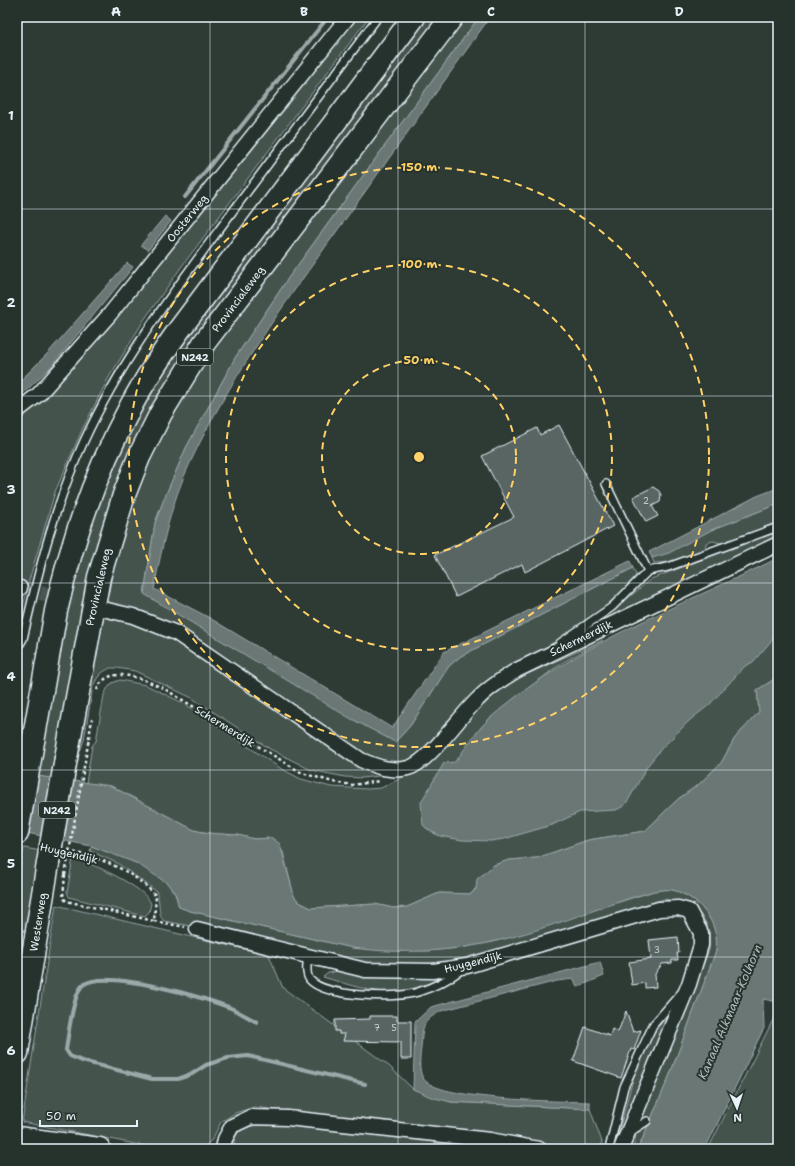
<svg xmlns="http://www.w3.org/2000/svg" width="795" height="1166" font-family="'Shantell Sans',sans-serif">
	<rect width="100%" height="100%" fill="#2e3b35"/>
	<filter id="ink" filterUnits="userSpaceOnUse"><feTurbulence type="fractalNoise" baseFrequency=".025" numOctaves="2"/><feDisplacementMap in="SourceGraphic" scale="8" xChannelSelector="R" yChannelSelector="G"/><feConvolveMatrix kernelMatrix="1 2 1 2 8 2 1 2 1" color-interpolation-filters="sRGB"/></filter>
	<g filter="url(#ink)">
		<path fill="#45524e" stroke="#96a2a3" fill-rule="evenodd" d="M356,17H369L182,266L144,320L108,379L82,430L55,492L30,577L17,634V594L22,584V581L17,577V419L28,411L153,271Z
			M422,17H443L150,421L52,779L37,776L58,638L96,500L153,381Z
			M461,17H479L289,277L235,358L186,448L164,499L155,523L144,593L395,742L410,726L449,666L461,656L633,568L636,575L627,588L599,612L539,652L417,758L387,775L362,778L345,777L311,770L270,749L192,698L135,671L117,668H110L103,672L98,677L93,686L84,740L76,763L86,695L96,657L115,561L127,520L144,474L184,387Z
			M778,504V524L724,544L713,541L706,543L705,550C688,558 673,563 654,563L652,558L711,530Z
			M778,531V541L562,645L616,608L651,579Z
			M778,633V677L757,690L759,712L735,738L721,763L698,785L678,799L645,831L588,840L537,858L509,860L494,865L471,894L439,893L407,907L393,908L375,904L311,908L299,902L294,896L283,852L272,838L254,839L238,835L216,834L194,830L111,786L86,783L92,746L96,741L104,695L107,689L112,683L120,680L146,685L185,704L280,768L301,779L331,787L368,789L381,788L409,774L494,695L514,680L603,640L560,664L488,720L456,762ZM567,817L552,825L500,839ZM424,826L453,838C442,837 432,834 424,826Z
			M92,846C117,854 146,865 167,883C174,889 177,899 179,907L190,911L353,948L428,951L460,948L493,942L654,891C660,890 668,889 673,890C700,898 720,923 716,951L669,1077L638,1149H633L638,1126L709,950C713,918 695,903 664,899L501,951L432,967L366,966L227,933L164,921C157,916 161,900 156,891L117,863L90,851Z
			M24,848L41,851L24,960L17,959V885Z
			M73,858C90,862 147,888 151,904L149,912L145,916L140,915L69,897L67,892Z
			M56,905L269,955L283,988L389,1066L413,1089L451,1102L590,1109L602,1142V1149H564L549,1144L254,1107L235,1113L221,1122L212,1140L201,1149H161L22,1122Z
			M338,971L390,975L446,976C430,983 414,991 396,992C374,994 344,983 323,977L328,973Z
			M675,1005L615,1149H614L638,1061L654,1033Z
			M778,1010V1149H708Z
			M259,1125H302L497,1149H239L234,1143C236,1128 246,1127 259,1125Z"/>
		<path fill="#6b7775" stroke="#9da8a9" d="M479,17H490C440,87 390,157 339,228C285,303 229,379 190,463C171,503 162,546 154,589L208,617L392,728L444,652L630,561L633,568L461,656L449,666L410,726L395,742L348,717L144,594L155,523L164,499L186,448L235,358L289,277Z
			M165,216L171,221L148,250L141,245Z
			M127,263L133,267L51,367L17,399V384L48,353Z
			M778,488V504L711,530L669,553L652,558L649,552L757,496Z
			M778,558V633L753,662L745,666L709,705L690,720L661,749L648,765L629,799L624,806L616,810L580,812L552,825L504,839L491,841L462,840L440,836L430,831L423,825L421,802L444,763L455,762C466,748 476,731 489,719C573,644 679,607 778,558Z
			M778,677V1002L763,999L764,1028L707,1145V1149H638L669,1077L716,951C720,923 700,898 673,890C668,889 660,890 654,891C600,906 547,930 492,942C446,952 400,954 353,948L190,911L179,907L176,895L167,883L136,863L91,846L17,831L37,776L111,786L194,830L207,833L238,835L254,839L272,838L280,844L294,896L299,902L311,908L375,904L393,908L407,907L439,893L471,894L476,889L477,879L494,865L509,860L537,858L588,840L645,831L678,799L698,785L721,763L735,738L759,712L757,690Z
			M600,962L604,976L577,987L574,979L557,981L441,1011C421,1022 423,1026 421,1048C420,1056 418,1070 423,1078C436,1101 562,1101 590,1102V1109L451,1102L431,1097L413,1089L415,1022L431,1007Z"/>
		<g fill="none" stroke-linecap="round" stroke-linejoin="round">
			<path stroke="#9da8a9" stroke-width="4" d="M185,197L328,17
				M257,1022C249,1018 241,1013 233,1009C208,998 104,968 83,985C73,993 68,1037 66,1050L70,1056L82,1061L152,1079H178L192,1074L206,1065L228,1058L248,1056L365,1084"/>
		</g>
		<path fill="#596563" stroke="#e8f1f8" d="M559,425L613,526L525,572L522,564L456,597L435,555L514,517L482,456L537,428L540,435Z
			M653,487L659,491L661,495L660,502L652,506L658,516L646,522L633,497Z
			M678,937L679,953H677L678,960H672V963L662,964L655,974L656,987L645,988V983L632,985L629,962L651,959L649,940Z
			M626,1011L633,1032L641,1030L634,1050L631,1049L621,1078L573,1061L585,1027L610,1036L612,1029L618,1032Z
			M370,1016H397V1021H411V1059H401V1042L343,1041L345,1034H339V1031H335V1020L370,1019Z"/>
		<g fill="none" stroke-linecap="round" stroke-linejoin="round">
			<path stroke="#4a5652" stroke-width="14" stroke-dasharray="14 7" stroke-linecap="butt" d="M20,588L101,608"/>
			<defs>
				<path id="service" d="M648,571L668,567L778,527
					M560,643L612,607L648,571L606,484
					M17,649L23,639C38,572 55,504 84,441C120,363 170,296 221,227C273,157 325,87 378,17
					M308,956C307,963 305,974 310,980C325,997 396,999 418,992C434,987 448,980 461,970
					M630,1132L647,1121
					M609,1149L624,1087L653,1025L680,994"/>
				<path id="minor" d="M17,411L39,394L110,314L348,17
					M17,588H20
					M107,610L133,616L176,633L361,760C377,767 391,772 408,768C429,763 461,714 478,699C489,687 504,678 517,670L778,544
					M197,929L365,970L433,971L467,966L659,909L678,908L689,911L701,933V945L689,984L621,1149
					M223,1149L225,1139L232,1126L251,1117L288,1118L490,1140L539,1149"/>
				<path id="primary" d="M17,1138L99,1149"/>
				<path id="trunk" d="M66,758L99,577L124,495L139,457L161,413L204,343L452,17
					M17,833L56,611C72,539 97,469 132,404C146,378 162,354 179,330L414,17
					M17,1053L48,863"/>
			</defs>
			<use href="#service" stroke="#e8f1f8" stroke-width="10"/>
			<use href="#minor" stroke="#e8f1f8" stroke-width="17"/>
			<use href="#primary" stroke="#e8f1f8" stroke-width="25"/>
			<use href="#trunk" stroke="#e8f1f8" stroke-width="25"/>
			<path stroke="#e8f1f8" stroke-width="2.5" stroke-dasharray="3 3" stroke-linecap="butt" d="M97,690C108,662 144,680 163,688L302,773L333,782L352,785L380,781
				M88,744L92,719
				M65,875L63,897L66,901L154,921L156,896C133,870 100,857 67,851
				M154,921L185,927"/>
			<use href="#service" stroke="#26332d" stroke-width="7"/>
			<use href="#minor" stroke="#26332d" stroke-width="14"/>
			<use href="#primary" stroke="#26332d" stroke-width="22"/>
			<use href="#trunk" stroke="#26332d" stroke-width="22"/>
			<defs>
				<path id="trunk-bridge" d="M48,863L66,758"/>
			</defs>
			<use href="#trunk-bridge" stroke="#e8f1f8" stroke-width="25" stroke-linecap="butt"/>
			<path stroke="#e8f1f8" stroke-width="2.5" stroke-dasharray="3 3" stroke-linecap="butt" d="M65,875L88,744"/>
			<use href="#trunk-bridge" stroke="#26332d" stroke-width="22"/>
		</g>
	</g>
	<path fill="none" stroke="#e8f1f8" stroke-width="1" stroke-opacity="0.55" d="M210,17V1149M398,17V1149M585,17V1149M17,209H778M17,396H778M17,583H778M17,770H778M17,957H778"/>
	<g fill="none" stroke="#ffd166" stroke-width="2" stroke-dasharray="7 5">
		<circle cx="419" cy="457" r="97"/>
		<circle cx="419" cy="457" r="193"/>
		<circle cx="419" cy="457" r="290"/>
	</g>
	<g text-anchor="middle" stroke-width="4" stroke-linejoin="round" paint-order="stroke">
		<g font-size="9" fill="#c4ced3">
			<text x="646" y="504">2</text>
			<text x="657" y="953">3</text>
			<text x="377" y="1031">7</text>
			<text x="394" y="1031">5</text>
		</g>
		<g fill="#26332d" stroke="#aeb8bb" stroke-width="1">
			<rect x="177" y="349" width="36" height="16" rx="3"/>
			<rect x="39" y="802" width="36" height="16" rx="3"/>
		</g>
		<g font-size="10" font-weight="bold" fill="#e8f1f8">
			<text x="195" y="361">N242</text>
			<text x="57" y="814">N242</text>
		</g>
		<g font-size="11" fill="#e8f1f8" stroke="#26332d">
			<text transform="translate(187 218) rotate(-51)" y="4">Oosterweg</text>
			<text transform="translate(238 299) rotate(-53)" y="4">Provincialeweg</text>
			<text transform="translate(98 587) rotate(-77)" y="4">Provincialeweg</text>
			<text transform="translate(581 638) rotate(-26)" y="4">Schermerdijk</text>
			<text transform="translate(225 726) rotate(32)" y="4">Schermerdijk</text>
			<text transform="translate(69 853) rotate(13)" y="4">Huygendijk</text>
			<text transform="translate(38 922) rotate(-81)" y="4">Westerweg</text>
			<text transform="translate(473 962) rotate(-14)" y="4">Huygendijk</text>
		</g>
		<g font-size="12" font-style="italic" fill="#b0babd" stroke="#26332d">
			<text transform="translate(730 1012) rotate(-67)" y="4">Kanaal Alkmaar-Kolhorn</text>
		</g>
	</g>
	<circle cx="419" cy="457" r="6" fill="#ffd166" stroke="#26332d" stroke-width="2"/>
	<g font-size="12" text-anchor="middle" font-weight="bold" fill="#ffd166" stroke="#26332d" stroke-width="4" stroke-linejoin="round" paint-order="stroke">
		<text x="419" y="171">150 m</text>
		<text x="419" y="268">100 m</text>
		<text x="419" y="364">50 m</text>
	</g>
	<rect width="795" height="1166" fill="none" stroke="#26332d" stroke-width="44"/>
	<g transform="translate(737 1108) rotate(177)" stroke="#26332d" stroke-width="3" paint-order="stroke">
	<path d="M0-3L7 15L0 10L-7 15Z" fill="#e8f1f8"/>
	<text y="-6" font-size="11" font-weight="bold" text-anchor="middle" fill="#e8f1f8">N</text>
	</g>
	<path d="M40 1120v6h97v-6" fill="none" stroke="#e8f1f8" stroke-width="2"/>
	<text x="46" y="1120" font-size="12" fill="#e8f1f8" stroke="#26332d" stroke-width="3" paint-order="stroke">50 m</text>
	<rect x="22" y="22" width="751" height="1122" fill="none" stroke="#e8f1f8" stroke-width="1.5"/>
	<g font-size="13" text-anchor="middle" font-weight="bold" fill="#e8f1f8">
		<text x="116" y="16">A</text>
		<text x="304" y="16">B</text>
		<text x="491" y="16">C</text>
		<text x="679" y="16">D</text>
		<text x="11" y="120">1</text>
		<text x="11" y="307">2</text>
		<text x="11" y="494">3</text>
		<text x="11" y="681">4</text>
		<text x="11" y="868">5</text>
		<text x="11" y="1055">6</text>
	</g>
</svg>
